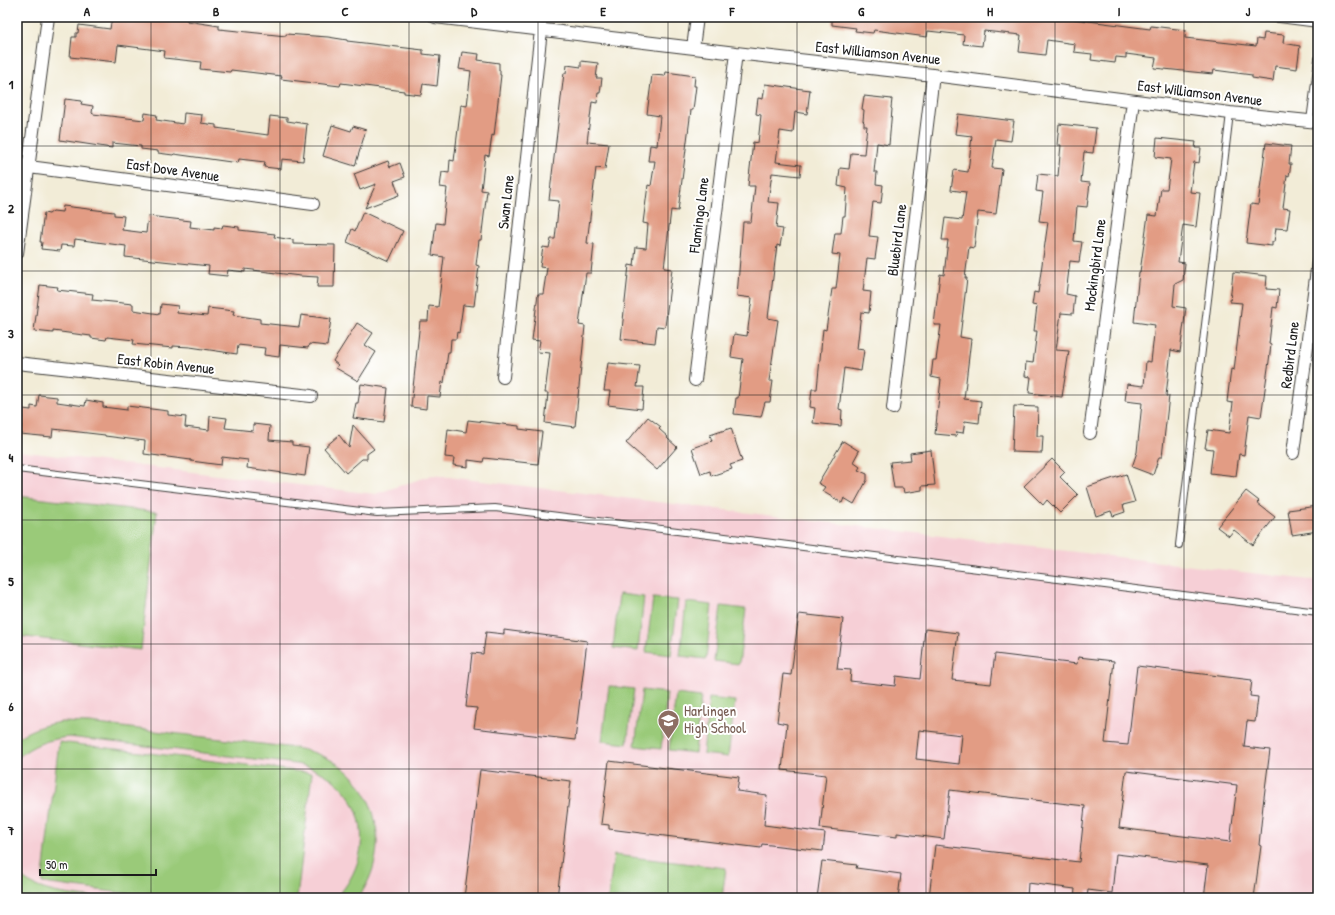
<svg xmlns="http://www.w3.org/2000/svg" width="1335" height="915" font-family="'Patrick Hand',sans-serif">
	<rect width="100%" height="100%" fill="#fff"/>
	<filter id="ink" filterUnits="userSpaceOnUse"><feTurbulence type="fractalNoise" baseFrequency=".025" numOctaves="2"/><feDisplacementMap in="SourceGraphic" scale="8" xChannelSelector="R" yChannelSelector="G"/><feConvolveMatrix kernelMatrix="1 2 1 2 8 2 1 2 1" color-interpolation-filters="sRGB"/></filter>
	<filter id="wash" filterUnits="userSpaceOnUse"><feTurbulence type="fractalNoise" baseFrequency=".012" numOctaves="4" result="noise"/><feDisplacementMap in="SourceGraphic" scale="16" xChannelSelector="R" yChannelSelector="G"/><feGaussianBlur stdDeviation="0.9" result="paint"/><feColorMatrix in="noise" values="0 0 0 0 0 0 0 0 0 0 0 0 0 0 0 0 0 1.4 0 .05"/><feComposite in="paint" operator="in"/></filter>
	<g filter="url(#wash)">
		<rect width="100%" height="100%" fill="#f2ecd7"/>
		<path fill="#f6cfd6" d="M17,451L375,494L432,475L1318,581V898H17Z"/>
		<path fill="#9aca79" stroke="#5b734a" d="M17,496L157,512L141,650L17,636Z
			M619,594L644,597L638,651L613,648Z
			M653,598L678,600L671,655L646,652Z
			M686,602L712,605L706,659L680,656Z
			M721,606L746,609L739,664L714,661Z
			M609,686L634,689L627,744L602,741Z
			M642,690L667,693L661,749L635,746Z
			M676,694L701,697L695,753L669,750Z
			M709,698L735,701L728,757L703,754Z
			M62,722L89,723L295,748C305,750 315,752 325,757C379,782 393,851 358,898H336C382,849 364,777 296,764L69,737C50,739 30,745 17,759V738C31,729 46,724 62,722Z
			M59,742L312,773L297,898H163L42,883Z
			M614,855L726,868L722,898H608Z
			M17,873C37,894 72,895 100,898H17Z"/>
		<g id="blocks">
			<path fill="#e29c84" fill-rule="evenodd" d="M112,17H180V18L187,19V21L219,26V29L286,36V34L328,37L347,40V41L423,50V54L440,56L437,86L423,84L421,95L404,93V91L341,83L340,86L281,79L282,76L231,70L230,72L200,69L201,62L164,58L165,51L118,45L116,62L70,57L72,37H76V33H78L79,25L110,29Z
				M832,17H1073V19L1150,29L1151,26L1186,30L1185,38L1256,46L1257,39L1263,40L1264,33L1284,35L1283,43L1300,46L1297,69L1275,66L1273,81L1252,78V75L1214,70L1213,74L1154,68L1156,58L1126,54V58L1116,57L1115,63L1091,60L1092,54L1074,52L1075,44L1047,40L1045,55L1019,52L1021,35L984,31L982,46L963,44L964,35L928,31L927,37L874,30L873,33L855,31L856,28L832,25Z
				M462,52L479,54L478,60L499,63V70H500V75H501L494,136L492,135L489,156L485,155L481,190L487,191L481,240H479L476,265L479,266L474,306L463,305L459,333L457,332L456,339H451L450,352H448L444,383L442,382L440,397L427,396L426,409L411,407L420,321H428L429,306L438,307L444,257L432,255L436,223L443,224L447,188L440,187L442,172L449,173L450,160L454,161L461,105L467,106L471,71L459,69Z
				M581,61L598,63L596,78H602L600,93H598L597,103L592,102L587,142L609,144L605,169L596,168L587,243L594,244L591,273H586L579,325L585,326L575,427L545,423L548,393H545L550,353L538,352L540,341L532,340L538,294H543L547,268L540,267L543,247L549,248L551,239H555L559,201L549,200L564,73H566L567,65L581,67Z
				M666,72L695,76L694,86H696L693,110H691L678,211L671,210L669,227L664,268L672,269L665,327L657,326L655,343L621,339L629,265L634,266L636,247L646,248L648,224L643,223L648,185L651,186L655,161H648L650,145L657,146L660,116L647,114L652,75L665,76Z
				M765,84L810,90L807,114L795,112L793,133L780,131L776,162L801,165L800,176L772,173L768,202L779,203L776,228L783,229L780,246L777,245L768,318L778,320L769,381H773L770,402H765L761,417L734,414L736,398H738L743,359L731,357L734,334L747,336L752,298L737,296L743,222H751L755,186H748L753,142L758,143L761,115L756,114L758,98L763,99Z
				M864,96L892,99L891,108L892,109L889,145L877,143L874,172H877L876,184L883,185L881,203L873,202L869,236L878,237L875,259L867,258L863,291L871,292L869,313L861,312L857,349L864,350L861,371L844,368L839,409L842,410L841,426L813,423L815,408L810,407L812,389H817L823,329L826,330L832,289H836L840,255L832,254L835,233H841L843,216H845L847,188L838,186L840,168L849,169L851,153L864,154L867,126H864V122L863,121L864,110L862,109Z
				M65,99L82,101L81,104L93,106L92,113L93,114L144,120L145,113L157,115L156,120L183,124L184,113L202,115L201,123L216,125V128L268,135L270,116L287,118V121L307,124L303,161L282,159L281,169L264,167L265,162L239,159L238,163L174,154L173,155L158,153V151L141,149V146L112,143V148L60,140Z
				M958,114L1014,121L1011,141L996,139L992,168L1002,169L996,214L978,212L974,248L969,247L965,278H967L960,337L971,339L964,399L981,401L979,423L965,421L963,433L957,432L956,436L935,434L941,379L931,377L933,360H936L941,325H934L940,274L944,275L948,240H942L945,218L962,220L966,192L951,190L954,170L968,172L972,136L955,134Z
				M1059,124L1096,128L1093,153L1084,152L1081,182L1090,183L1087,207L1077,206L1074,241L1082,242L1079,262L1070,261L1066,294L1075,296L1073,314L1061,313L1056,350L1069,351L1062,397L1029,393L1031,377L1025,376L1026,362L1033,363L1037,331H1034L1037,306L1032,305L1034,292L1038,293L1048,222L1039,221L1043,192L1036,191L1038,174L1058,176L1061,145H1057Z
				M332,125L351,131L353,126L366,130L355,166L323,156Z
				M1157,138L1196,142L1195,148H1201L1199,163L1194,162L1190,192L1200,193L1196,227L1183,225L1178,262L1185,263L1183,280L1175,284L1173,306L1186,308L1180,352L1171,350L1166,396H1169L1162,457H1159L1153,475L1132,467L1137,452L1142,403L1125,401L1127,384L1144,386L1146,361L1151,362L1155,325L1134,322L1139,272H1140L1148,215L1157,216L1161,189H1167L1171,159L1155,157Z
				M1266,143L1291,146L1289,164H1291L1289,176L1287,175L1283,208L1290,209L1287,229L1276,228L1274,242H1272V246L1246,243L1251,204L1258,205Z
				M388,161L390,167L400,163L405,177L394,181L399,195L365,208L376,184L360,190L354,174Z
				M63,206L114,212V215L124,216L122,230L146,233L148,216L191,221L190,227L214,230V227L222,228L223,225L239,227V230L275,234L274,237L293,240V244L335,245L334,287H317L318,277L300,276L245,269V272L228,270L227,276L208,274L209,266L125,257L126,246L75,239L74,246L61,245L60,251L41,249L42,242H40L44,213L49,214L53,211L62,212Z
				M363,212L403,231L389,261L347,242L352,229L355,231Z
				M1233,272L1267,276L1266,289L1279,290L1277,308L1273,307L1269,344L1271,345L1269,361L1261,417L1249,415L1244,455L1239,454L1236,476L1210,473L1213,449L1205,448L1208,430L1229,433L1233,403L1227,402L1231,369L1234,370L1242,303L1230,302Z
				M40,285L58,287L57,290L93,294L92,300L133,304V310L160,314L161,304L178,306L177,313L207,316L208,308L234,311L233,315L260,319V323L299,327L301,315L331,319L327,346L309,344L308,348L280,345L279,357L264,355L265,348L238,345L237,354L190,347L173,346V348L133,344L134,340L107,337L106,340L91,338V336L53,331V333L34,331Z
				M357,323L373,333L365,345L376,352L358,381L336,368L338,365L333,361Z
				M608,363L640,366L637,387H644L642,409L608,405L610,391H604Z
				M361,384L388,388L384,422L353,418L356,403H358Z
				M39,395L57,397V402L85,406L86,400L103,403V407L127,410V406L168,411V415L186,417L185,427L209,430L210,416L227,418L225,428L253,431V424L270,426L269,440L292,442V445L309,447L305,476L247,468L248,460L222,457L221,465L191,461V460L144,454L145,441L105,436V435L53,429L52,437L20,434L23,409L31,410V406L37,407Z
				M1014,406L1038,407L1037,436H1043L1042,453L1012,452Z
				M648,417L661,427L659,429L668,437L667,438L677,447L657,470L626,443Z
				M468,420L519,426V429L542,432L538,464L484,458L483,462L468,460V467L453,465L454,458L445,457L448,429L466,432Z
				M353,425L374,449L367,454V459H362L346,473L324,448L339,435L349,448Z
				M731,428L742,461L730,465L732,469L711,476L710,471L701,474L692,448L712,441L710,435Z
				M843,441L859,451L853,462L860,467L858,470L867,474V480L854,504L844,498L842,503L822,491L825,487L818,483Z
				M931,450L935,485L922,486V490L904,493L903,488H894L890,462L911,460L910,453Z
				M1052,459L1065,472L1060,477L1078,495L1060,513L1047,500L1043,505L1024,486Z
				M1126,474L1135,502L1123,505L1125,512L1113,516L1111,511L1096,516L1087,487Z
				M1246,491L1259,501L1257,503L1275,517L1253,545L1234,530L1229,536L1217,527Z
				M1318,506V531L1292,535L1288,510Z
				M799,614L843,619L837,669L851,670L850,681L895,686L896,676L920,679L925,629L958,633L952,680L991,684L995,654L1077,664L1078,657L1114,661L1105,743L1128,745L1137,666L1252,680L1250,696L1258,697L1255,722L1247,721L1244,747L1270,750L1263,805L1259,845L1261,846L1254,898H1204L1208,865L1116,854L1112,893L1088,890L1087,898H1074L1075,889L1028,883L1027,898H929L935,845L1079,862L1085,806L950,790L944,839L897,833V837L820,828L826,775L782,770L787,724L777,722L783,674L791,675ZM919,730L962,735L959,764L916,759ZM1126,771L1237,785L1230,842L1119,828Z
				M504,630L587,641L575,740L474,728L477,708L466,707L472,653L483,654L486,632L504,634Z
				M609,761L739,777L737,791L767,795L764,825L825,833L823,851L762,844L761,848L609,829V825L601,824Z
				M480,770L571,781L557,898H464Z
				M822,861L857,865L856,868L901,874L898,898H817Z"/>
		</g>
	</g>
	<g filter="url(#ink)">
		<use href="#blocks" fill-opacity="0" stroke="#3c3b38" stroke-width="1"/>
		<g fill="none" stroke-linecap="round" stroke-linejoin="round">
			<defs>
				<path id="lane" d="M1264,17L1318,24
					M1310,121L1318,59
					M17,469L377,513L495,508L1318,612
					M1179,545L1230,113"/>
				<path id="street" d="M435,17L736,53L933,75L1230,113L1318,122
					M693,48L697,17
					M29,167L313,204
					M17,253L48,17
					M17,363L311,396
					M503,377L541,30
					M695,380L736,53
					M893,408L933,75
					M1090,433L1133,101
					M1293,453L1318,262"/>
			</defs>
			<use href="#lane" stroke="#3c3b38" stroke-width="8"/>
			<use href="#street" stroke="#3c3b38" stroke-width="14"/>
			<use href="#lane" stroke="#fff" stroke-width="6"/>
			<use href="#street" stroke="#fff" stroke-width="12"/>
		</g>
	</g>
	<path fill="none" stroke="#1c1c1c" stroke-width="1" stroke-opacity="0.55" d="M151,17V898M280,17V898M409,17V898M538,17V898M668,17V898M797,17V898M926,17V898M1055,17V898M1184,17V898M17,146H1318M17,271H1318M17,395H1318M17,520H1318M17,644H1318M17,769H1318"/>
	<defs>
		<symbol id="school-pin" viewBox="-11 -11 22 30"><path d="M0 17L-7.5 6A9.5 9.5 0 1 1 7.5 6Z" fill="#8d6e63" stroke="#fff"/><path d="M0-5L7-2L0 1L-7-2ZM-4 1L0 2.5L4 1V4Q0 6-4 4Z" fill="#fff"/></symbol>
	</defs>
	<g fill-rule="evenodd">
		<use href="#school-pin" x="656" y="708" width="25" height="34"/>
	</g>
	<g text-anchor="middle" stroke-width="4" stroke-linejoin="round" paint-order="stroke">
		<g font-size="15" fill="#1c1c1c" stroke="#fff">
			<text transform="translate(878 53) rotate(6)" y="5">East Williamson Avenue</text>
			<text transform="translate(1200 93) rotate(7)" y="5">East Williamson Avenue</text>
			<text transform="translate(173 170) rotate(8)" y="5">East Dove Avenue</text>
			<text transform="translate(506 202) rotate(-84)" y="5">Swan Lane</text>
			<text transform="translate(699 215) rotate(-83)" y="5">Flamingo Lane</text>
			<text transform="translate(897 240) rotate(-83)" y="5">Bluebird Lane</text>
			<text transform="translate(1095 265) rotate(-83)" y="5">Mockingbird Lane</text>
			<text transform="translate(1290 355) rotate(-83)" y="5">Redbird Lane</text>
			<text transform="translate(166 364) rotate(6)" y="5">East Robin Avenue</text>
		</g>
		<g font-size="15" fill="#785e54" stroke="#fff" text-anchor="start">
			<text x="684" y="716">Harlingen<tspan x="684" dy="17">High School</tspan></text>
		</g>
	</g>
	<rect width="1335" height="915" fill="none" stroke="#fff" stroke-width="44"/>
	<path d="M40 869v6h116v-6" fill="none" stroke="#1c1c1c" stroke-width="2"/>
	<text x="46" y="869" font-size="12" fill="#1c1c1c" stroke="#ffffff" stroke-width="3" paint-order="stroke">50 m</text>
	<rect x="22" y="22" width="1291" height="871" fill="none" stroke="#1c1c1c" stroke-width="1.5"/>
	<g font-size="13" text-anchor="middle" font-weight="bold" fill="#1c1c1c">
		<text x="87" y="16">A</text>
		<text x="216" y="16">B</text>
		<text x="345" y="16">C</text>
		<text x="474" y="16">D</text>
		<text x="603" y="16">E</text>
		<text x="732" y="16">F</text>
		<text x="861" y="16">G</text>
		<text x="990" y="16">H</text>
		<text x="1119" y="16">I</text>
		<text x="1248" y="16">J</text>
		<text x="11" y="89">1</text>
		<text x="11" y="213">2</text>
		<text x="11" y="338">3</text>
		<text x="11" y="462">4</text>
		<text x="11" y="586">5</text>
		<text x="11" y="711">6</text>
		<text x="11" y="835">7</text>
	</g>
</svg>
